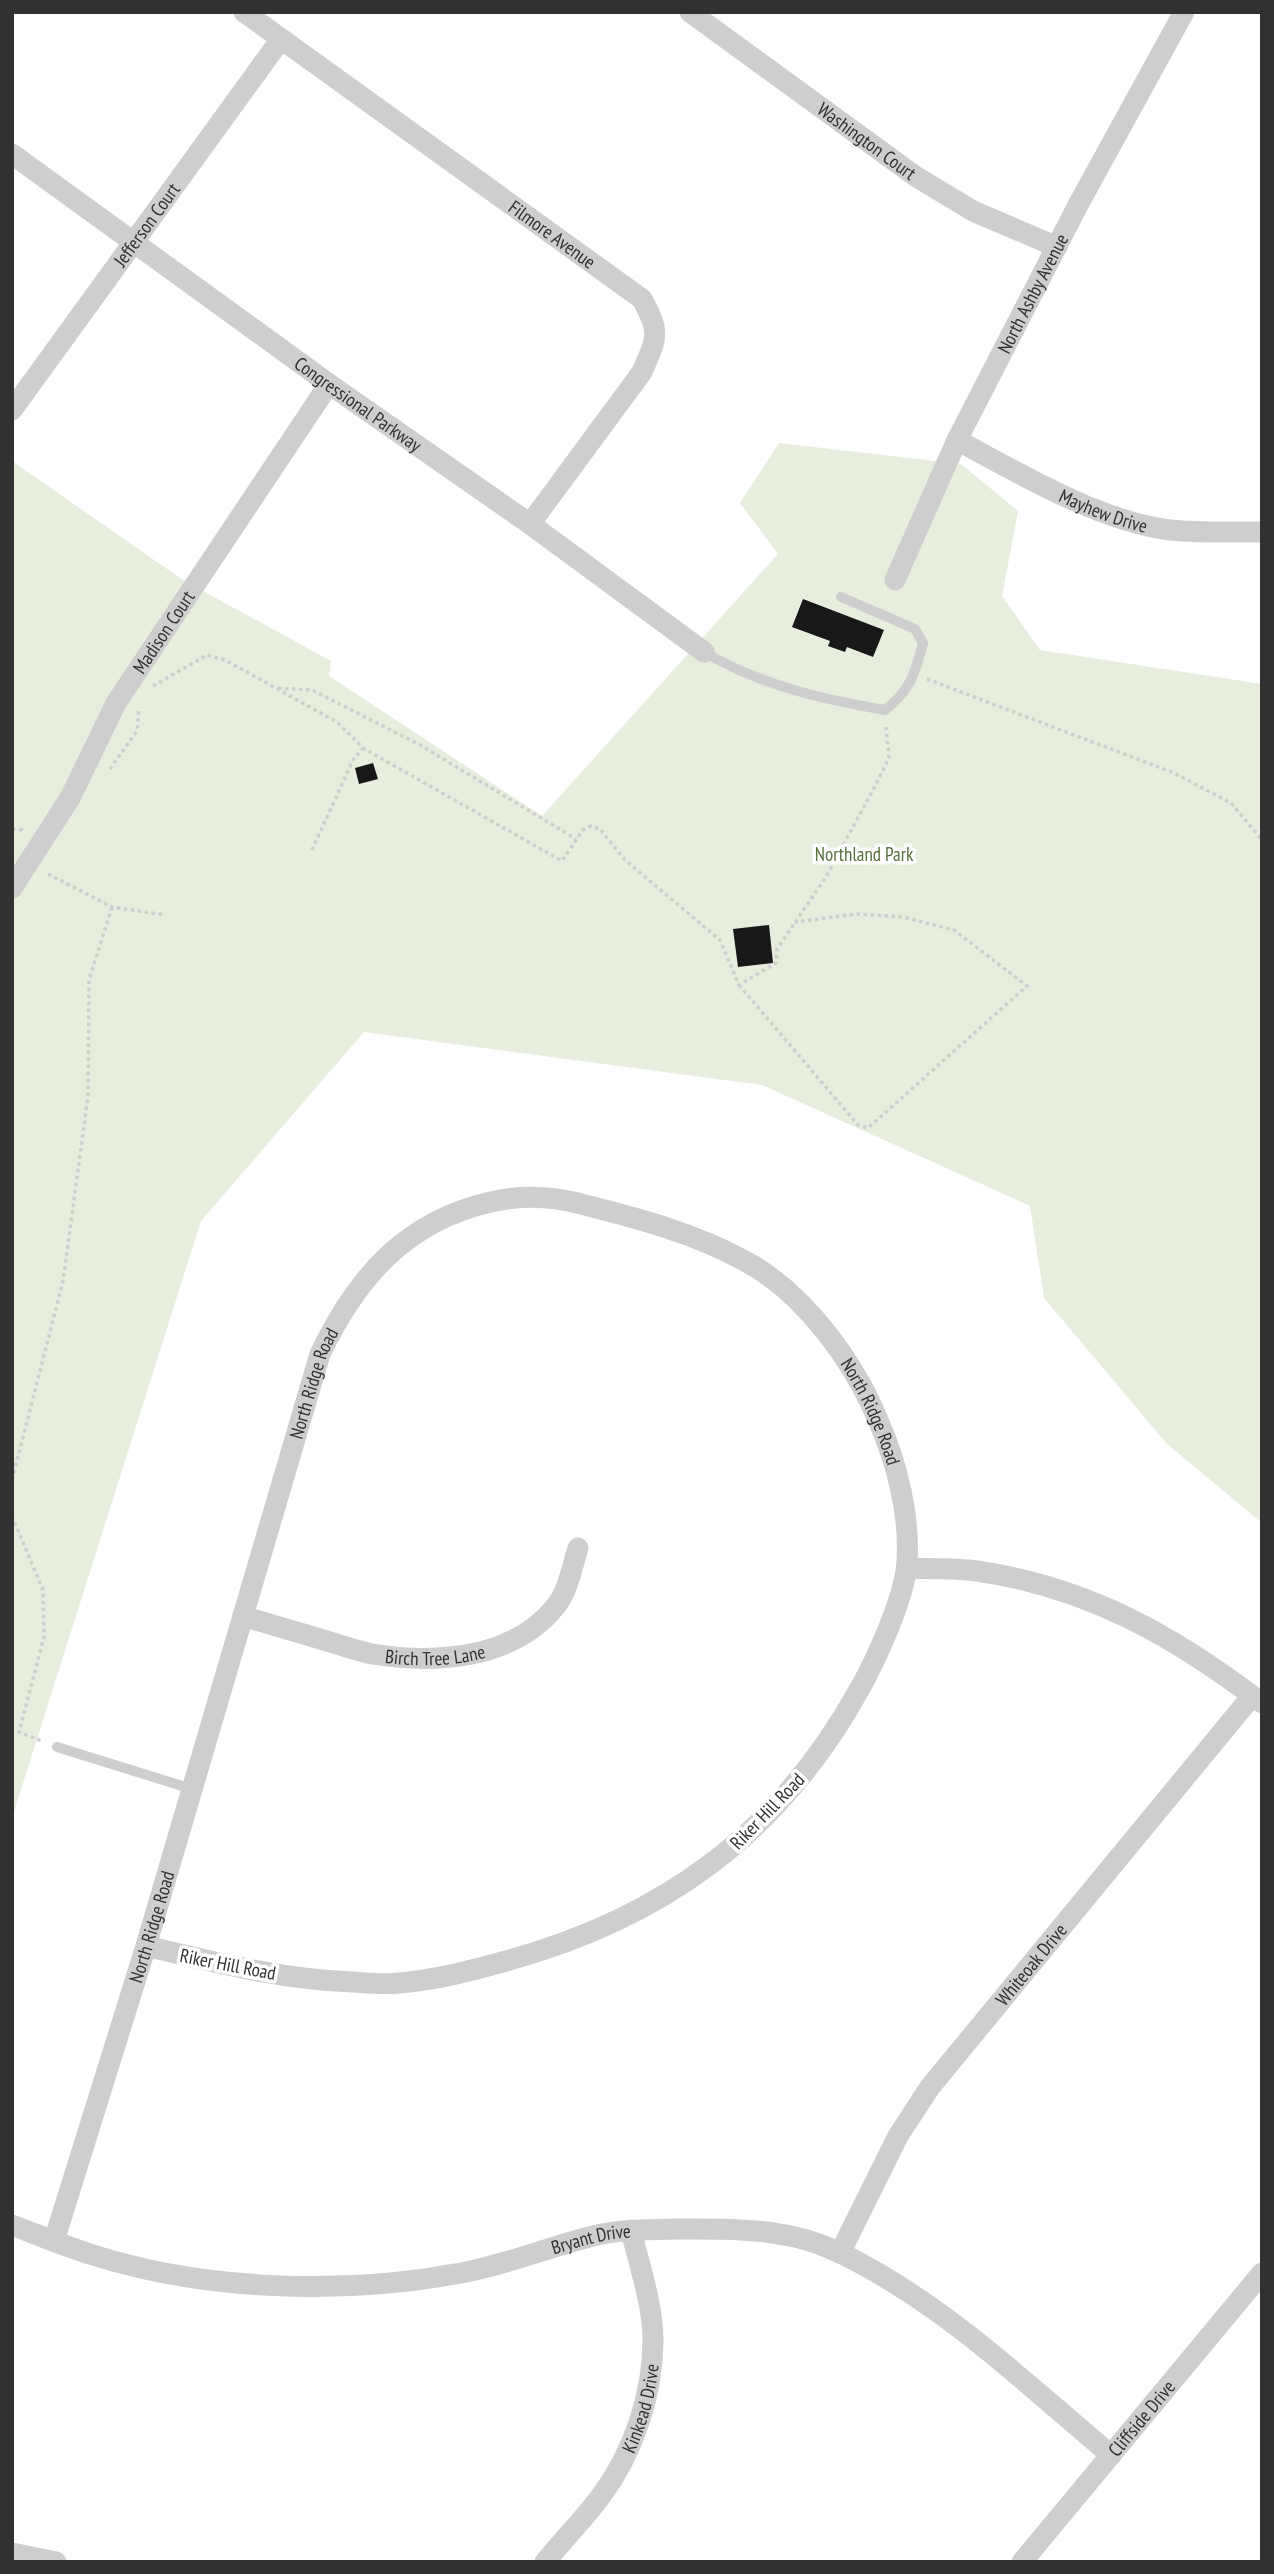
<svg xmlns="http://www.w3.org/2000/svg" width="1274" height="2574" font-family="'PT Sans Narrow',sans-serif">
	<rect width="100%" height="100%" fill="#fff"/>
	<path fill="#e7eede" d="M779,443L961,464L1018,511L1002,596L1040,650L1262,684V1523L1167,1444L1044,1298L1030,1206L762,1085L364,1032L201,1221L12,1818V461L183,580L331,661L329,676L542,816L778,554L740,503Z"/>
	<path fill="#181818" d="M803,599L884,630L873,657L847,647L845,652L828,646L830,641L792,627Z
		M373,763L378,779L359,784L355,768Z
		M769,925L773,963L738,967L733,929Z"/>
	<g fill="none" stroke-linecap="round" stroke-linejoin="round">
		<path stroke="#cecece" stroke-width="3.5" stroke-dasharray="3.5 3.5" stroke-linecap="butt" d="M927,679L1174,773L1231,803L1262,840
			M153,686L207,655L225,660L337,722L363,748L562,861L583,830L591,826L600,829L625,860L720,940L739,985L776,963L777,949L826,877L873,790L889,758L886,726
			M278,688L312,690L420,745L576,839
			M110,769L137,731L139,708
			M12,829L22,830V832
			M312,850L353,760L363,748
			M48,874L112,907L165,915
			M739,985L858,1125L868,1128L1027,986L954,930L903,917L857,914L795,922
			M12,1480L63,1281L88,1096L89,980L112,907
			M12,1516L43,1590L44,1637L19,1732L42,1741"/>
		<path stroke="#cecece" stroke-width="10" d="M704,652C760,685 821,699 885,710C911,690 915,673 923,643L915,629L841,597
			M57,1747L192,1789"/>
		<g stroke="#cecece" stroke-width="21">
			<path id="s1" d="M244,12L642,299C661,334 657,337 642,372L530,524"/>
			<path id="s2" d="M690,12L915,176L973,211L1057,247"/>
			<path id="s3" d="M12,154L329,384L530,524L704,652"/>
			<path id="s4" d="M12,410L281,39"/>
			<path id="s5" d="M957,440C1018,473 1101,522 1170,530C1200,533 1231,532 1262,532"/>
			<path id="s6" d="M895,580L957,440L1078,205L1184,12"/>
			<path id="s7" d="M12,888L70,798L116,703L329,384"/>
			<path d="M907,1568C930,1569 954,1568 977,1571C1088,1587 1174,1636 1262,1703"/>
			<path id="s8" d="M243,1616C272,1625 301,1633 330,1642C344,1646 358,1651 372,1654C434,1664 512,1660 555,1607C568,1592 572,1567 578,1548"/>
			<path id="s9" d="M12,2225C38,2235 64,2246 90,2254C204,2291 344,2295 461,2273C506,2265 549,2247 593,2236C620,2229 648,2230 676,2229C715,2229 756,2228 795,2237C827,2244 858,2261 886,2278C968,2327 1038,2394 1111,2455"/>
			<path id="s10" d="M54,2241L146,1946L320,1354C357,1277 406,1221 491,1202C521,1195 551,1196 581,1204C637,1218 694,1233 745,1261C803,1292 853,1360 878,1420C897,1463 910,1515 907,1562C905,1597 876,1660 859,1690C779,1834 663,1918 506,1961C470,1971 436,1980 399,1983C384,1985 368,1983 353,1982C283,1980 214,1962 146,1946"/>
			<path id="s11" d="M840,2253L898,2136L930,2087L1252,1696"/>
			<path d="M12,2553L56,2562"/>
			<path id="s12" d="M545,2562C563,2540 584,2519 601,2496C633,2453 653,2395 653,2340C653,2304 639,2265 631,2230"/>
			<path id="s13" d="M1022,2562L1262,2273"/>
		</g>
	</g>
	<g text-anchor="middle" stroke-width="7" stroke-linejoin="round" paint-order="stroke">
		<g font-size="19" fill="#313131" stroke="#fff">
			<text dy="7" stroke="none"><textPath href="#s2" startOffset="219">Washington Court</textPath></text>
			<text dy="7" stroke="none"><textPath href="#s4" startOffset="229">Jefferson Court</textPath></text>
			<text dy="7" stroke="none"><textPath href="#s1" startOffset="380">Filmore Avenue</textPath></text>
			<text dy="7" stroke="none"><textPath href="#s6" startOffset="318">North Ashby Avenue</textPath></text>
			<text dy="7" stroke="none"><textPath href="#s3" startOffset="427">Congressional Parkway</textPath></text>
			<text dy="7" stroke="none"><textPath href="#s5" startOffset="163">Mayhew Drive</textPath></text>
			<text dy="7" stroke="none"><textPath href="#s7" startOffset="298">Madison Court</textPath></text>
			<text dy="7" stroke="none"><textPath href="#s10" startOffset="896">North Ridge Road</textPath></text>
			<text dy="7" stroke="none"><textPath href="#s10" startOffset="1629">North Ridge Road</textPath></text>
			<text dy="7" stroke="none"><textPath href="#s8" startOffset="198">Birch Tree Lane</textPath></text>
			<text transform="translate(767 1811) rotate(-46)" y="7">Riker Hill Road</text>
			<text dy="7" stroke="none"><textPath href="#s10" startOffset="329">North Ridge Road</textPath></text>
			<text transform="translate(228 1964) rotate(11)" y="7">Riker Hill Road</text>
			<text dy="7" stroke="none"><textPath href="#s11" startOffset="348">Whiteoak Drive</textPath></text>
			<text dy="7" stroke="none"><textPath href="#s9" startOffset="593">Bryant Drive</textPath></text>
			<text dy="7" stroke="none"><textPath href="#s12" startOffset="184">Kinkead Drive</textPath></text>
			<text dy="7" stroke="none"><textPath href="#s13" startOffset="187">Cliffside Drive</textPath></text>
		</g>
		<g font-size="19" fill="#56703a" stroke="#fff">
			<text x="864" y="861">Northland Park</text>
		</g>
	</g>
	<rect width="1274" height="2574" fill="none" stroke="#313131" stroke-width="28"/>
</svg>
